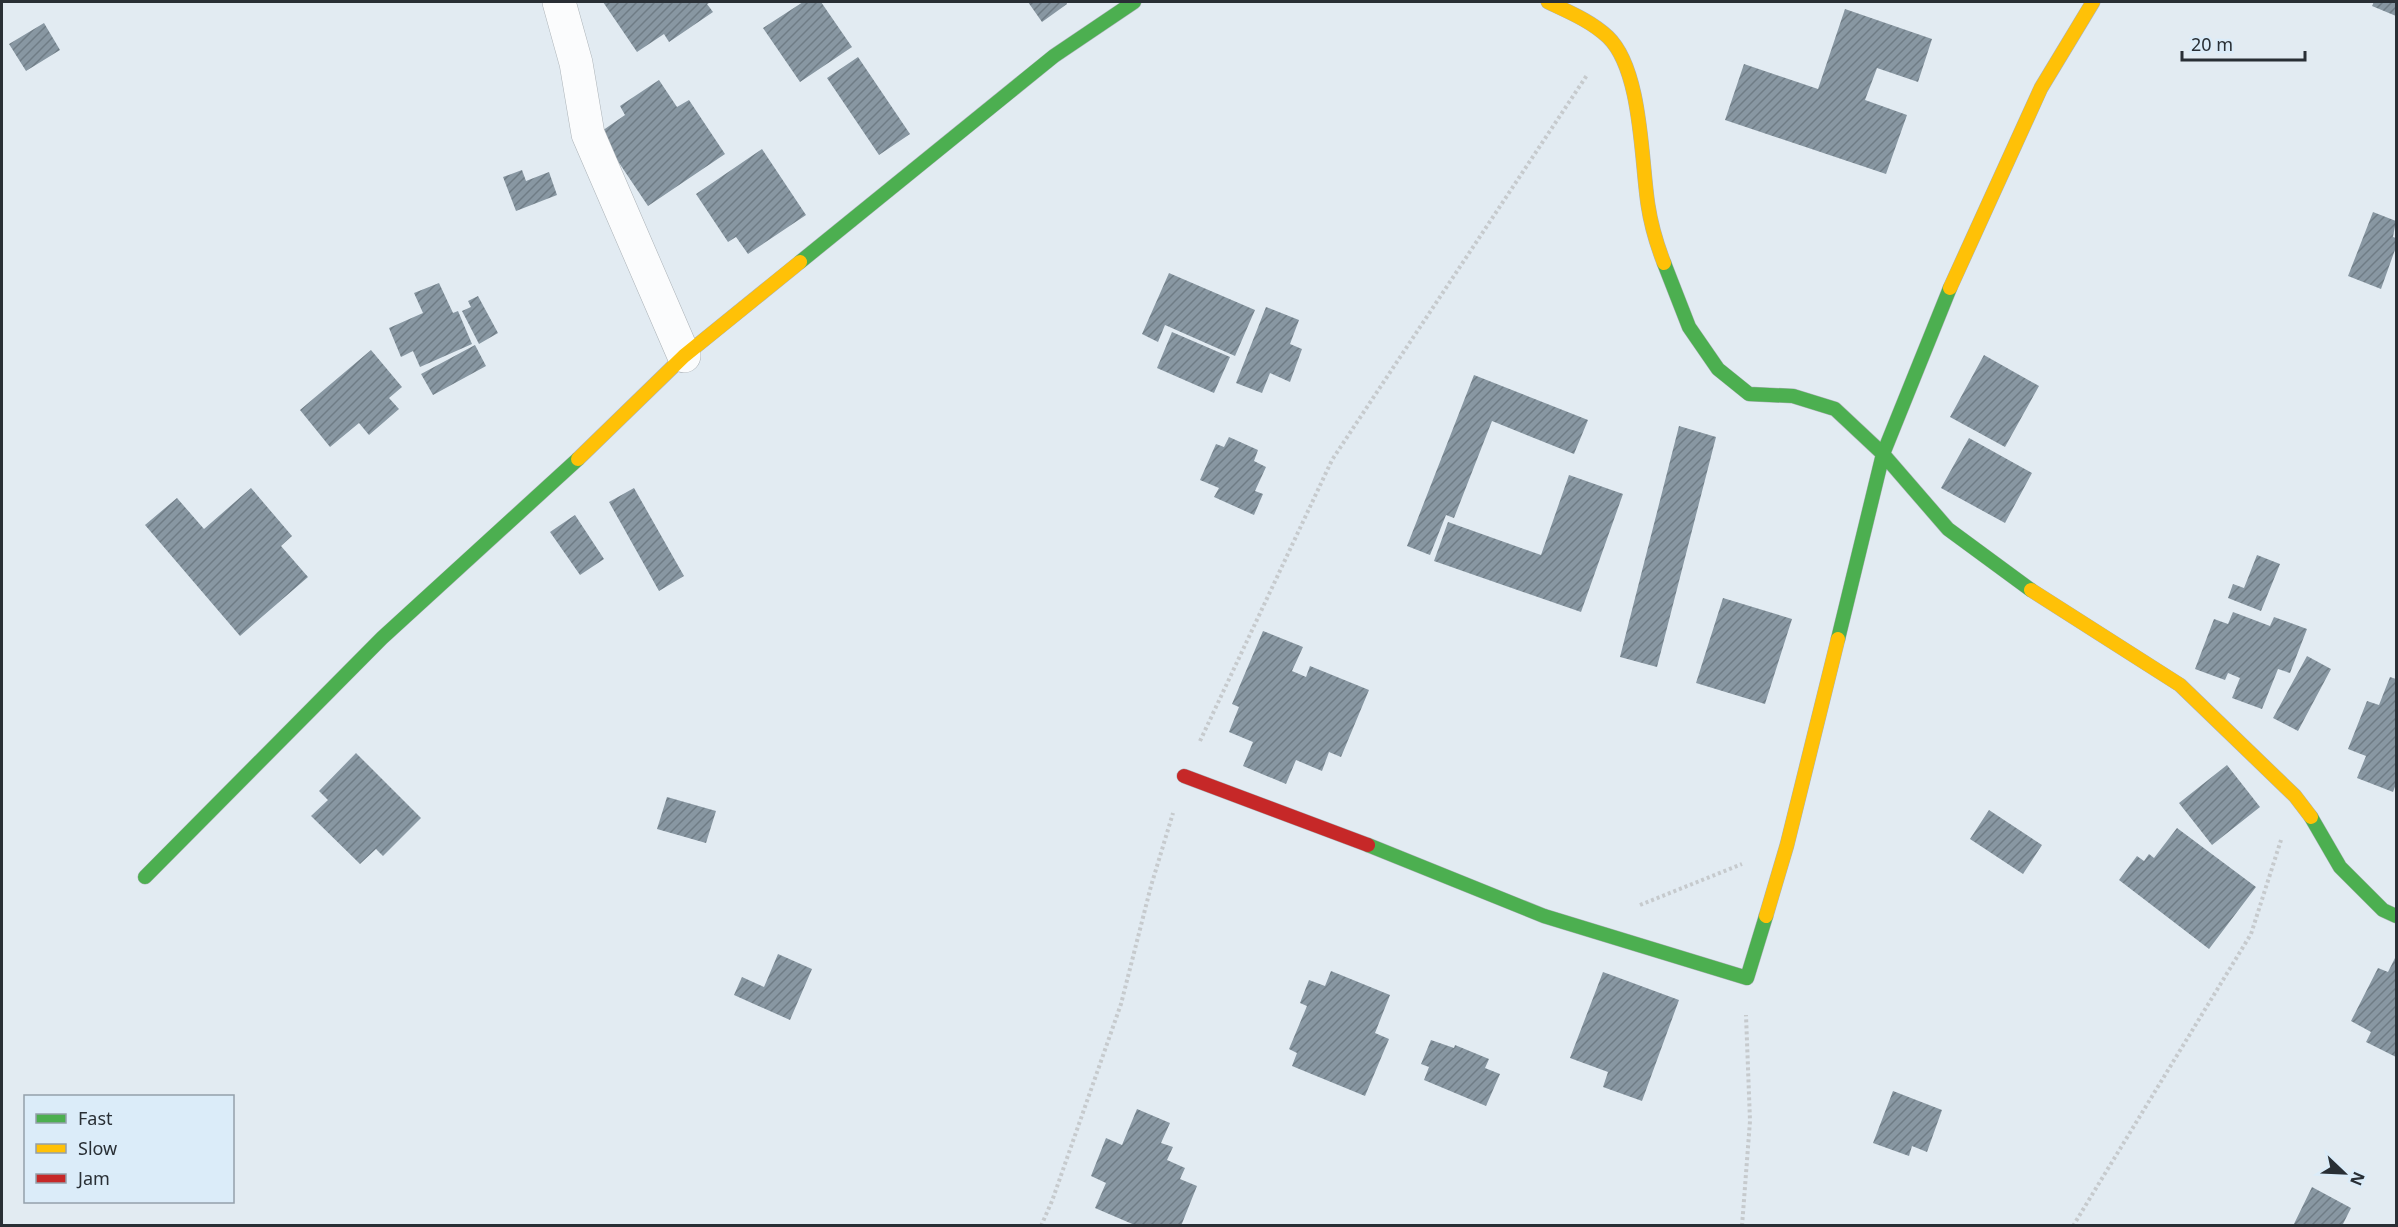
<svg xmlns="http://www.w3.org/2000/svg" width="2398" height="1227" font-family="'Noto Sans',sans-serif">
	<defs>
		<pattern id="building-hatch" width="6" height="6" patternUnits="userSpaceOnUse" patternTransform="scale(1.5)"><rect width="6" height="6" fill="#8897a2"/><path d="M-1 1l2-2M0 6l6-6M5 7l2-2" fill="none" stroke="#6f7c85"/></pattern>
	</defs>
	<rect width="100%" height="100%" fill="#e2ebf2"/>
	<path fill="url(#building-hatch)" d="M603,2H711L707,4L713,12L669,42L664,34L637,52Z
		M803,2H821L852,47L800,82L763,28Z
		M1028,2H1066L1067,4L1042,22Z
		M2374,2H2396V16L2372,6Z
		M1845,9L1932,39L1918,82L1877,68L1865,100L1907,115L1886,174L1725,120L1744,64L1818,89Z
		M44,23L60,50L26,71L9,44Z
		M858,57L910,134L879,155L827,78Z
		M659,80L677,107L689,100L725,154L648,206L599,133L625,115L620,106Z
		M762,149L806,215L748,254L736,237L728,242L696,194Z
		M522,170L526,181L549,172L557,195L516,211L503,177Z
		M2373,212L2396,221L2393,237L2396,238V247L2381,289L2348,276Z
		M1169,273L1255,310L1235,356L1165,325L1158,342L1142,334Z
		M439,283L453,313L458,311L472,344L420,367L413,351L401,357L389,328L423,313L414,293Z
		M478,296L498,333L479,344L462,311L471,307L468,301Z
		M1266,307L1299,320L1290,344L1302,349L1290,382L1270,373L1262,393L1236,383Z
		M1172,332L1230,357L1214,393L1157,368Z
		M475,345L486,366L433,395L421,374Z
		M371,350L402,387L389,398L399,409L369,435L359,423L330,447L300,410Z
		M1984,355L2039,386L2005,447L1950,417Z
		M1474,375L1588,420L1574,454L1492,421L1454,518L1446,515L1430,555L1407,546Z
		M1679,426L1716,437L1657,667L1620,657Z
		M1229,437L1258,450L1254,461L1266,467L1255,491L1263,494L1254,515L1214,497L1219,488L1200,480L1216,444L1224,447Z
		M1969,438L2032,473L2005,523L1941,488Z
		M1569,475L1623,494L1581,612L1434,561L1448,522L1541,555Z
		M251,488L292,536L281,546L308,577L240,636L145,525L177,498L204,529Z
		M634,488L684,576L659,591L609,502Z
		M575,515L604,559L580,575L550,532Z
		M2257,555L2280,564L2261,611L2228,598L2233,584L2244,588Z
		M1723,598L1792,619L1765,704L1696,683Z
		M2233,612L2270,626L2274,617L2307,629L2290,673L2278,669L2262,709L2232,698L2240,678L2228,673L2225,680L2195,669L2214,619L2228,624Z
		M1263,631L1303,647L1292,671L1306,677L1310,666L1369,690L1341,757L1329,752L1322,771L1296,760L1286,784L1243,766L1253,742L1229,732L1239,707L1232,704Z
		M2307,656L2331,669L2298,731L2273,718Z
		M2390,677L2396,679V784L2393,792L2357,778L2366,756L2348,749L2367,701L2379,705Z
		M356,753L421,818L383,856L376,849L360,864L311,816L328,800L319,791Z
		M2227,765L2260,807L2212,845L2179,803Z
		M667,797L716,811L706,843L657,829Z
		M1989,810L2042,845L2023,874L1970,839Z
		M2177,828L2256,887L2209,949L2119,880L2137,856L2144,861L2149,854L2154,858Z
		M778,954L812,969L790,1020L734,995L742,977L764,987Z
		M2396,956V1057L2366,1042L2371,1032L2351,1021L2378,968L2388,972Z
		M1331,971L1390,995L1375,1033L1389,1039L1365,1096L1292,1066L1297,1053L1289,1049L1307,1006L1300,1003L1309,980L1325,986Z
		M1603,972L1679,1000L1642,1101L1603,1087L1608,1072L1570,1058Z
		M1431,1040L1454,1048L1455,1045L1489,1059L1485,1068L1500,1074L1486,1106L1424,1080L1429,1067L1421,1064Z
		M1893,1091L1942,1110L1927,1152L1912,1146L1909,1156L1873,1143Z
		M1137,1109L1170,1123L1161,1143L1173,1147L1167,1160L1185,1168L1180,1179L1197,1186L1181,1226H1137L1095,1208L1106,1183L1091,1176L1106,1138L1122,1145Z
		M2312,1187L2351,1208L2342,1226H2293Z"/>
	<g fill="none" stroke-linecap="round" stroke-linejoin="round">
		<defs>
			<path id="street" d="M559,2L576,63L588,134L684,356"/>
			<path id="fast" d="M800,262L1054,56L1134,2
				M1664,263L1689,327L1718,369L1749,394L1793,396L1835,409L1883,454L1948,529L2031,590
				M1838,639L1883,454L1950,288
				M2311,817L2340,867L2383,910L2396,916
				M1368,845L1544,916L1747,978L1766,916
				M145,877L382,638L578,459"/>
			<path id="slow" d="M1548,2C1569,12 1591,21 1608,37C1642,70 1641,160 1648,205C1651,225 1657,245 1664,263
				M1950,288L2041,88L2093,2
				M578,459L684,356L800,262
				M2031,590L2180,685L2295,796L2311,817
				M1766,916L1787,845L1838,639"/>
			<path id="jam" d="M1184,776L1368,845"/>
		</defs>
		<use href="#street" stroke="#abb2b7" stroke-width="34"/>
		<use href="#fast" stroke="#abb2b7" stroke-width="15"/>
		<use href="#slow" stroke="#abb2b7" stroke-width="15"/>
		<use href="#jam" stroke="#abb2b7" stroke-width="15"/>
		<path stroke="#c6cacd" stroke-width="4" stroke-dasharray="3 3" stroke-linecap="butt" d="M1200,741L1332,460L1587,75
			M1640,905L1742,864
			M1041,1226L1052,1201L1121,1004L1151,886L1173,813
			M1742,1226L1750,1121L1746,1015
			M2073,1226L2251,934L2281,840"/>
		<use href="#street" stroke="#fbfcfd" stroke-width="33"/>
		<use href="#fast" stroke="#4caf50" stroke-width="14"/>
		<use href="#slow" stroke="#ffc107" stroke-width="14"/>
		<use href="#jam" stroke="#c62828" stroke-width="14"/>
	</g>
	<rect width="2398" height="1227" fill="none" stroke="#292f35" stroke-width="6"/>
	<rect x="24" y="1095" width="210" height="108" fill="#dbecf9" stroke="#94a0ab" stroke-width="1.5"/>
	<rect x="36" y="1114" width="30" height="9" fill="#4caf50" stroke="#94a0ab" stroke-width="1.5"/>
	<text x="78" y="1125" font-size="18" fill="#292f35">Fast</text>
	<rect x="36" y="1144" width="30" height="9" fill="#ffc107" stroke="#94a0ab" stroke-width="1.5"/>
	<text x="78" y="1155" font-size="18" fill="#292f35">Slow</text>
	<rect x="36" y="1174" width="30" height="9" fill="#c62828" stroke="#94a0ab" stroke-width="1.5"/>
	<text x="78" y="1185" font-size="18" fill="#292f35">Jam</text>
	<g transform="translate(2344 1173) rotate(113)" stroke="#dbecf9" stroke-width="4.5" paint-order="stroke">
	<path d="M0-4.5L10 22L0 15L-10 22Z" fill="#292f35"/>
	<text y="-9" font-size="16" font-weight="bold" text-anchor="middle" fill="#292f35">N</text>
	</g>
	<path d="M2182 51v9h123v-9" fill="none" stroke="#292f35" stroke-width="3"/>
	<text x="2191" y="51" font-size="18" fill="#292f35" stroke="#dbecf9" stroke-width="4.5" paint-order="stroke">20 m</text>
</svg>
